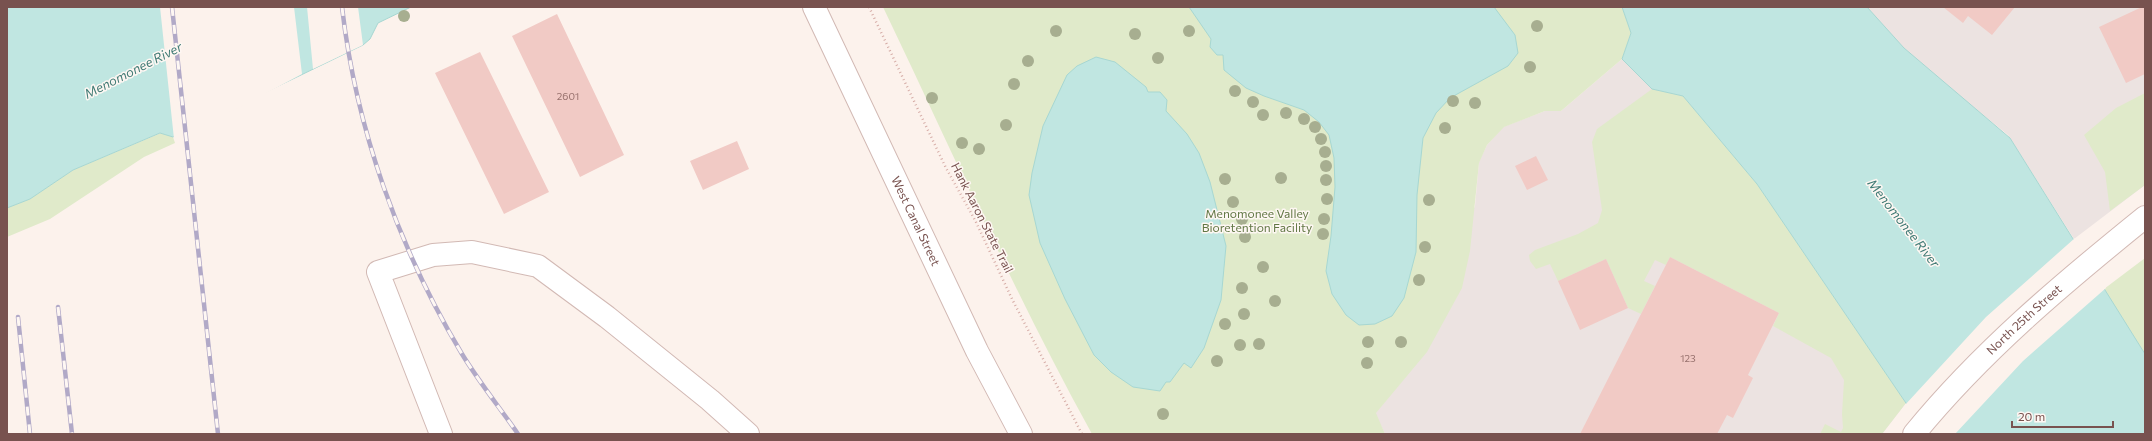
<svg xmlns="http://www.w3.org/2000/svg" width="2152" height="441" font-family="Commissioner,sans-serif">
	<rect width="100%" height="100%" fill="#fcf2ec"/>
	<path fill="#ece3e1" d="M1867,7H2145V185L2074,239L2008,135L1956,93L1904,48Z
		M1622,59L1652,89L1683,96L1906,403L1882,434H1385L1375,413L1398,385L1475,206L1479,162L1487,145L1503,127L1545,111H1561Z"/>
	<path fill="#e0eaca" d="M883,7H1622L1631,33L1622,59L1561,111H1545L1504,127L1487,145L1479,163L1470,251L1462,288L1427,352L1376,413L1385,434H1092C1014,293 952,151 883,7Z
		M1652,89L1683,96L1757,184L1906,403L1882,434H1820L1825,424L1841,432L1843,428L1842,414L1844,380L1831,358L1773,326L1779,313L1670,257L1666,265L1655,260L1644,281L1655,286L1641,314L1628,308L1606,259L1558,281L1550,264L1536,269L1530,261L1529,255L1535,250L1578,234L1598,223L1602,210L1592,142L1597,129Z
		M2145,93V185L2110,211L2105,172L2084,135L2116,108Z
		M161,133L173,137L175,143L144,157L50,219L7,237V208L30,199L73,170Z
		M2145,258V354L2104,289Z"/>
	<path fill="#c0e6e1" stroke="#a7d7d2" d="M7,7H411L378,23L370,39L363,45L173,137L160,133L73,170L30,199L7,208Z
		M1189,7H1494L1515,35L1518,53L1508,66L1450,98L1436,113L1423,138L1417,195L1416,252L1404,298L1392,316L1375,324L1359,325L1346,315L1332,294L1326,271L1331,236L1335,187L1334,158L1329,135L1319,122L1304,110L1264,96L1246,88L1224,70L1223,55H1217L1210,47L1211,39Z
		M1622,7H1867L1904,48L2010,138L2145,354V434H1927L1757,184L1683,96L1652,89L1622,59L1631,33Z
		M1096,57L1115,62L1146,87L1148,92H1160L1167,100L1166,111L1187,134L1199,153L1210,182L1226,246L1221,300L1204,348L1191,368L1184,363L1170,382H1166L1160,391L1133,387L1111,372L1094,355L1065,299L1040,243L1029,195L1032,173L1043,126L1067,75L1077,66Z"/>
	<path fill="#fcf2ec" d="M160,7H294L302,74L250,102L174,139Z
		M307,7H358L363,45L313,69Z
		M2075,238L2106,288L2023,361L1955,434H1925L1905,405L1986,317Z"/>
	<path fill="#f1cac5" d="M1943,7H2015L1992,35L1968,16L1963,23Z
		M2142,7H2145V74L2126,83L2099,27Z
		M557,14L624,155L580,177L512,36Z
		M480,52L549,192L504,214L435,73Z
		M737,141L749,169L703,190L690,161Z
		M1536,156L1548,180L1527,190L1515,166Z
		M1670,257L1779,313L1748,375L1753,378L1733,418L1727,415L1717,434H1580Z
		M1606,259L1628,308L1580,330L1558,281Z"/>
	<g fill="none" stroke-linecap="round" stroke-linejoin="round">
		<defs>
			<g id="minor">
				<path id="s1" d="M814,7L977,351L1021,434"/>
				<path d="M441,434L378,272L433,255L472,252L538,266L607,317L710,400L748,434"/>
				<path id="s2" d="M1914,434C1981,352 2062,284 2145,217"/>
			</g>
		</defs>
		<use href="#minor" stroke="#d2b9b4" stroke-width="24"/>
		<path stroke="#d6ada7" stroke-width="2.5" stroke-dasharray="1 3" stroke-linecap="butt" d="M869,7L946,168L975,220L1012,299L1082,434"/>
		<use href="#minor" stroke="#fff" stroke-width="22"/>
		<defs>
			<path id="rail" d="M172,7L218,434
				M342,7C356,129 399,249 462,354C479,382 500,408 518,434
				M58,307L72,434
				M18,317L30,434"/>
		</defs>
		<use href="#rail" stroke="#b1a9c7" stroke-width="4.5"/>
		<use href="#rail" stroke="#fef7f3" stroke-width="3" stroke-dasharray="9" stroke-linecap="butt"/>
	</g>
	<g fill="#a7ae90">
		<circle cx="404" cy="16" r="6"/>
		<circle cx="1537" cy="26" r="6"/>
		<circle cx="1056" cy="31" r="6"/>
		<circle cx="1189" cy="31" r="6"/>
		<circle cx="1135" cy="34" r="6"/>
		<circle cx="1158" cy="58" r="6"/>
		<circle cx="1028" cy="61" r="6"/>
		<circle cx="1530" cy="67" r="6"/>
		<circle cx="1014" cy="84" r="6"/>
		<circle cx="1235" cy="91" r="6"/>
		<circle cx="932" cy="98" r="6"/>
		<circle cx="1453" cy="101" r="6"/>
		<circle cx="1253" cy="102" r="6"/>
		<circle cx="1475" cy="103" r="6"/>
		<circle cx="1286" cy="113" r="6"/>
		<circle cx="1263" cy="115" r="6"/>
		<circle cx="1304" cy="119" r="6"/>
		<circle cx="1006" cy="125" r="6"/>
		<circle cx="1315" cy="127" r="6"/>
		<circle cx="1445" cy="128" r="6"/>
		<circle cx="1321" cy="139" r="6"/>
		<circle cx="962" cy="143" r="6"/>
		<circle cx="979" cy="149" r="6"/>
		<circle cx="1325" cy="152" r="6"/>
		<circle cx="1326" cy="166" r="6"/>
		<circle cx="1281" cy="178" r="6"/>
		<circle cx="1225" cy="179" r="6"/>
		<circle cx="1326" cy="180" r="6"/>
		<circle cx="1327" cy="199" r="6"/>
		<circle cx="1429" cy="200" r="6"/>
		<circle cx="1233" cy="202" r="6"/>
		<circle cx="1242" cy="219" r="6"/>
		<circle cx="1324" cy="219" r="6"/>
		<circle cx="1323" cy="234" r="6"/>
		<circle cx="1245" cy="237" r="6"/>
		<circle cx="1425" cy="247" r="6"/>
		<circle cx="1263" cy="267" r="6"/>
		<circle cx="1419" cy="280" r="6"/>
		<circle cx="1242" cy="288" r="6"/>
		<circle cx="1275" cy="301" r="6"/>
		<circle cx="1244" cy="314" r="6"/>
		<circle cx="1225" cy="324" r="6"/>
		<circle cx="1368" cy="342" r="6"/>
		<circle cx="1401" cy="342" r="6"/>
		<circle cx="1259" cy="344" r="6"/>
		<circle cx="1240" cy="345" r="6"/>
		<circle cx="1217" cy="361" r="6"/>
		<circle cx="1367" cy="363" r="6"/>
		<circle cx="1163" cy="414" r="6"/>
	</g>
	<g text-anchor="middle" stroke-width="3" stroke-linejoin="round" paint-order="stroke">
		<g font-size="10" fill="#96706c">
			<text x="568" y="100">2601</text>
			<text x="1688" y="362">123</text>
		</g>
		<g font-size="12" fill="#617744" stroke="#fef7f3">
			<text x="1257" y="218">Menomonee Valley<tspan x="1257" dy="14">Bioretention Facility</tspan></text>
		</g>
		<g font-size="12" fill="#78524f" stroke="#fef7f3">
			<text transform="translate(982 218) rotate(63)" y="4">Hank Aaron State Trail</text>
			<text dy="4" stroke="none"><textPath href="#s1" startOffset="237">West Canal Street</textPath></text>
			<text dy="4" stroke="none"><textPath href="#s2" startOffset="159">North 25th Street</textPath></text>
		</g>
		<g font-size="13" font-style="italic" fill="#427c76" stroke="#fef7f3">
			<text transform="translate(133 70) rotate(-27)" y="5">Menomonee River</text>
			<text transform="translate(1904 223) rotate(52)" y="5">Menomonee River</text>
		</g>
	</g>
	<rect width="2152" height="441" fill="none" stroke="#78524f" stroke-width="16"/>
	<path d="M2012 421v6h101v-6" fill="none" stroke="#78524f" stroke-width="2"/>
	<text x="2018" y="421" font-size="12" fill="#78524f" stroke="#fef7f3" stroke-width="3" paint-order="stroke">20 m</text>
</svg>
